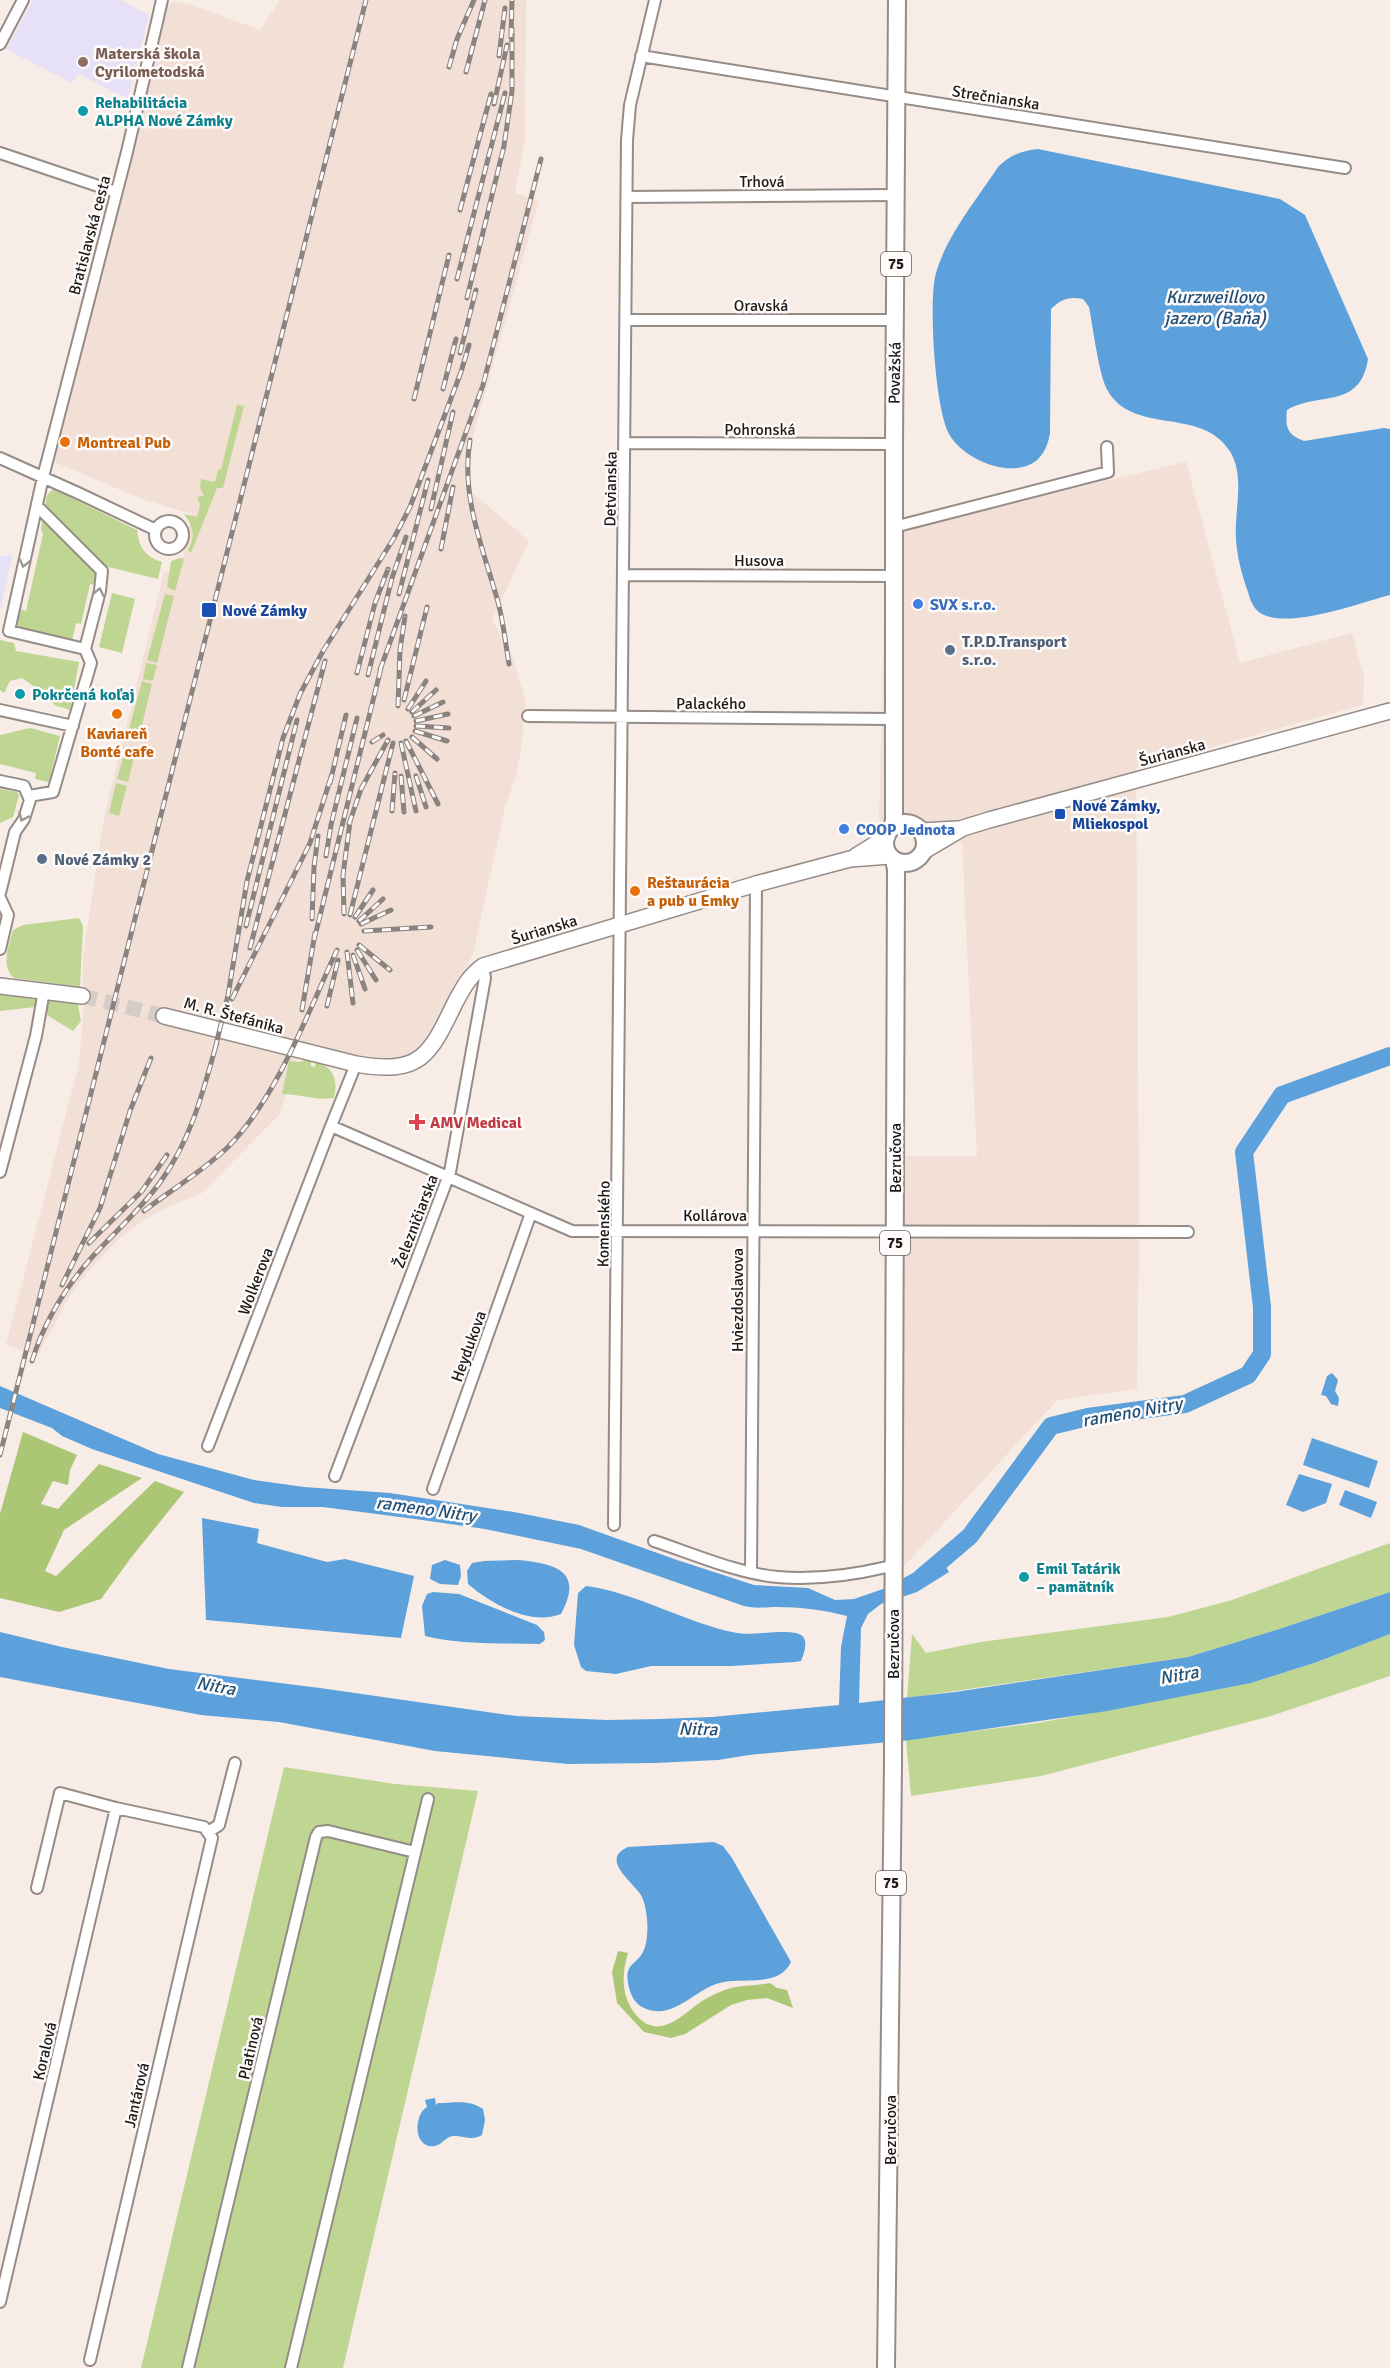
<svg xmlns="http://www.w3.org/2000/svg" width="1390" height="2368" font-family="Signika,sans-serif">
	<rect width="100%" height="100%" fill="#f7ece6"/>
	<path fill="#f2dfd5" d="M280,0H526L525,139L515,193L539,201L469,450L470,491L529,541L492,620L512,655L525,700L522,743L516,776L505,807L473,954L428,1039L418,1049L392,1061L359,1059L300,1046L280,1114L202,1193L165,1208L144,1220L120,1238L90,1269L69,1297L38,1355L6,1345L79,1064L83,1018V956L104,818L164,572L179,576L192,514L142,499L52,461L165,9L173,1L194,6L260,30Z
		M1186,462L1240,663L1352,633L1364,677L1363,705L1136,768L1139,1225L1137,1389L1057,1400L883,1589L885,1156H977L962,842L879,823L886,542L899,530Z"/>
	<path fill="#e6e1f7" d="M33,0H121L149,15L128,99L78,74L72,83L6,49Z
		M13,555L9,570L0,611V556Z"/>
	<path fill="#bed692" d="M237,405L244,406L223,488H217L191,553L188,550C196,537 193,526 184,514L197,517L200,505L197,497L204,496L200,488L201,479L215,482L218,470L221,469Z
		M53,489L137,530C139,547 145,557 162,562L158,579L108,567L97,585L90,584L81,624L76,623L72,641L20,629L15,620L18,609L26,611L43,534L41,529L47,495Z
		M180,558L184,559L175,591L167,587L171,561Z
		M112,593L135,599L122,653L99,647Z
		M165,594L174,596L157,663L147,660Z
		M0,640L14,643L16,651L79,662L70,710L57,706L36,693L35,687L22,678L10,681L4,693L0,690Z
		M146,663L157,665L153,681L143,679Z
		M142,681L152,684L140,733L129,729Z
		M30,728L60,736L49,782L35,779L36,773L0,764V735Z
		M126,747L136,749L128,782L117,779Z
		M116,783L127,786L119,816L109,813Z
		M0,789L17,792L19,795L13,817L0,823Z
		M79,918L83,926L80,987L14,978C0,965 9,946 13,930L23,925Z
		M0,992L33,995L36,999L35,1007L0,1011Z
		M53,997L77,1000L81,1021L73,1031L47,1015V1002Z
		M307,1060L311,1061V1066L315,1067L316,1062C334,1067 338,1080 334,1098C317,1101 299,1094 282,1094L289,1061L299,1062Z
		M1390,1543V1592L1276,1630L1188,1657L907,1698L912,1634L926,1653L981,1642L1168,1617L1229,1601Z
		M1390,1634V1676L1271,1716L1041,1776L911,1796L906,1740L1038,1723L1251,1683L1317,1662Z
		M284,1767L395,1784L478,1791L343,2368H141Z"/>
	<path fill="#abc675" d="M23,1432L77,1455L70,1470L68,1485L53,1481L41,1504L58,1509L99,1464L142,1478L64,1530L45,1571L56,1576L155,1481L184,1492L130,1559L101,1599L59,1612L0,1598V1514Z
		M618,1951L628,1953C622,1973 621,1993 633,2011C654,2040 675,2022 695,2006C704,1999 718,1992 728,1989C740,1985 757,1986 770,1983L777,1988L787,1990L793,2008L767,1998L747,2000L731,2005L685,2034L671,2038L644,2032L617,2003L612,1972Z"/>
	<path fill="#5ca1db" d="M1038,149L1280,199L1305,215L1368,359C1360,410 1320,391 1287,410C1285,427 1287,435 1304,441L1384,428L1390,429V595C1359,603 1291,629 1262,614C1254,610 1250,600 1248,592C1242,575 1237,557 1236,539C1234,510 1246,475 1229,450C1201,407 1133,435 1108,391C1099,377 1093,327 1089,307L1083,299C1069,296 1061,299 1051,309L1050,433C1048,444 1045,453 1036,461C1010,480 963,459 949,434C935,408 929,307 935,277C944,239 977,199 998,167C1010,155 1021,151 1038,149Z
		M1332,1373L1338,1380L1335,1391L1339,1398L1338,1406L1331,1404L1326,1396L1321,1395L1327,1376Z
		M0,1386L158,1454L254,1480L304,1487L390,1493L514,1512L579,1525L677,1560L754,1585L808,1588L835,1600L854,1599L883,1589L913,1573L937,1553L949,1572L917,1592L881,1604L868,1614L861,1628L859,1703L955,1692L1188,1657L1276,1630L1390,1592V1634L1317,1662L1251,1683L1107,1711L911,1740L749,1755L718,1760L655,1763L568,1764L435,1751L279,1722L201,1715L0,1677V1632L62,1647L169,1669L320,1688L516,1716L607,1720L660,1719L712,1717L839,1705L841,1647L847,1616C824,1610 800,1607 777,1607C764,1607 757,1609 744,1606L581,1549L485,1529L415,1519L323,1507H282L254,1503L92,1449L62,1436L52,1428L0,1408Z
		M1312,1438L1378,1461L1369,1488L1303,1465Z
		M1299,1474L1332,1484L1326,1503L1303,1512L1286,1505Z
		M1345,1490L1377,1502L1371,1518L1339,1505Z
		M202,1518L259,1529L257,1543L327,1562L345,1559L414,1576L401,1638L206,1620Z
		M445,1560L460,1565L461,1576L458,1585L440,1584L430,1579L432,1565Z
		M519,1560C556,1564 584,1571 561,1614C531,1626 491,1604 468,1584L467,1571L472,1563L484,1561Z
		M586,1586C638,1593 685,1623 737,1633C753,1636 790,1628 801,1635C809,1640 804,1654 801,1661L795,1662L732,1666H651L616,1674L586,1671L581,1667L574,1645L578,1593Z
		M433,1592L459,1594L537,1625L544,1632L545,1640L540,1644C502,1643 462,1645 425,1636L422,1606L427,1594Z
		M714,1842L723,1846L732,1858L791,1962C779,1987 746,1978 724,1982C696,1986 675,2022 644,2008C637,2005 632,1998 630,1991C621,1960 638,1968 645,1947C649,1933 648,1911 642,1897C636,1884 598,1860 628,1847Z
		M435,2098L436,2105L438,2103C454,2103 469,2099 483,2109L485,2120L482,2135C472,2141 465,2136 454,2136C447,2136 444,2142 438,2145C423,2151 415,2135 418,2123C419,2116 421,2111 427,2107L425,2100Z"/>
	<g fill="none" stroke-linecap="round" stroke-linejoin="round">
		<path stroke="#5ca1db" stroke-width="18" d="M922,1577L970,1536L1051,1426L1088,1417L1185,1404L1248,1375L1262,1354V1307L1244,1152L1282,1095L1390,1056"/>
		<path stroke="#d6ccc7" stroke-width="15" stroke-dasharray="15 8" stroke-linecap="butt" d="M82,996L164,1016"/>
		<defs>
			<path id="street" d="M0,44L23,0
				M641,56L1345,168
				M0,153L116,192
				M627,197L896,195
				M626,320H895
				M625,443L894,444
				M0,458L78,493L156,530
				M37,506L102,571L100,591L85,649
				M155 535a14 14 0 1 1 28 0a14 14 0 1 1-28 0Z
				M894,527L1108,472L1107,447
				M624,575L894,576
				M85,649L9,631L43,477L127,152L162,0
				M0,710L73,726
				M528,716L894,719
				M0,781L24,786L30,800L24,819L15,832L0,893
				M29,796L53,792L91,663L85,649
				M0,898L8,915L0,949
				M356,1064L331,1126L572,1231L1188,1232
				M0,1172L36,1036L44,991
				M208,1446L331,1126
				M335,1476L450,1172L485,978L483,966
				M433,1489L531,1213
				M614,1525L627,140L630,105L655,0
				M654,1541C691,1553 739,1574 778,1577C813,1580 853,1575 887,1567
				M751,1572L756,884
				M208,1832L219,1825L235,1763
				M37,1888L60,1793L116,1808L204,1827L212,1838L90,2360
				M0,2302L116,1808
				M188,2368L316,1837L319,1832L328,1831L415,1852
				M291,2368L428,1799"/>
			<path id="secondary" d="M921,831L957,829
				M924,851L963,828L989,820L1390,711
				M856,856L887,837
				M0,986L82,996
				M164,1016L356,1064C420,1075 429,1057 455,1003C463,988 469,976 483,966L756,884L850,859L890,856"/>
			<path id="primary" d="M885 843a20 20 0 1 1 40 0a20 20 0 1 1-40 0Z
				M892,828L894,820V444L897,0
				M886,2368L893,1764L896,869L894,860"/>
		</defs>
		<use href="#street" stroke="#968c87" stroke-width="14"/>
		<use href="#secondary" stroke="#968c87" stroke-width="18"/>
		<use href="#primary" stroke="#968c87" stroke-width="20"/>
		<use href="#street" stroke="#fff" stroke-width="10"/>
		<use href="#secondary" stroke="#fff" stroke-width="15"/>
		<use href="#primary" stroke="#fff" stroke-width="16"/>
		<defs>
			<path id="rail" d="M511,37L512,0
				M499,56L505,8
				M449,67L457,39L474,0
				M466,72L485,0
				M494,104L507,45
				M460,210L491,94
				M457,279L505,93
				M467,298L504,146L512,91V29
				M460,353L476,290
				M443,389L456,339
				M414,399L449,255
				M470,440C461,495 481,543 496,595C503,617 505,641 509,664
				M431,509L453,412
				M441,549L453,487
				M399,594L428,480
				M380,670L483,385L541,159
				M357,673L375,603L388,569
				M368,675L392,578L406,537
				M404,700L427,607
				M398,706L400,650L405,616
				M408,709L426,681
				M412,712L436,690
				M414,716L443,702
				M416,721L448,714
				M416,726L449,728
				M415,731L447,741
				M412,737L437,759
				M406,741L438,804
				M372,742L383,735
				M401,743L416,811
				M401,776L404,812
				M416,776L426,807
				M330,783L346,715
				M392,811L395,773
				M349,824L361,789L388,740
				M326,856L331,825L357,718
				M344,914L343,875L350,822
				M350,915L393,743
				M355,917L373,890
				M312,919L314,867L318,836
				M359,921L383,899
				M361,924L391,910
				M246,926L297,720
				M364,931L431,927
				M314,940L382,664
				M359,945L390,970
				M250,948L325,661
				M357,950L376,980
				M347,952L353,1003
				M353,955L365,989
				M232,999L310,843L332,774
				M327,1006L338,960
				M302,1010L315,933
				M215,1049L228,995L247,881L283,738L300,694L323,651L394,538L410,507L461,372L469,345
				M144,1211C172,1189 202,1172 228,1147C278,1096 307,1014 337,950
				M89,1243L142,1191L167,1155
				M62,1285L100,1208L130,1111L151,1058
				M32,1361C44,1322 67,1285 94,1255C117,1230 142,1208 161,1181C192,1138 203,1091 217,1042
				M0,1455L366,0"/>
		</defs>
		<use href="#rail" stroke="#8b837f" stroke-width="5"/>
		<use href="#rail" stroke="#fefbfa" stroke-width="3" stroke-dasharray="9" stroke-linecap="butt"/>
	</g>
	<defs><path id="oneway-chevron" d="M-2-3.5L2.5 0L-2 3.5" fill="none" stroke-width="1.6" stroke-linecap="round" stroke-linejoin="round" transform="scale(1.5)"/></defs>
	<g stroke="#999897">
		<use href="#oneway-chevron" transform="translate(24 563) rotate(103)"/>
		<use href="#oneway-chevron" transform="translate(99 592) rotate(-79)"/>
		<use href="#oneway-chevron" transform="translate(23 817) rotate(115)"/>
	</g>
	<circle fill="#8d6e63" stroke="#fefbfa" stroke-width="2" cx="83" cy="62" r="6"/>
	<g fill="#0f9aa8" stroke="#fefbfa" stroke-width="2">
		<circle cx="83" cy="111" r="6"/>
		<circle cx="20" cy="694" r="6"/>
		<circle cx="1024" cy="1577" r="6"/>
	</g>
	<g fill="#e8710a" stroke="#fefbfa" stroke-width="2">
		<circle cx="65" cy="442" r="6"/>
		<circle cx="117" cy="714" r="6"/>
		<circle cx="635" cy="891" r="6"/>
	</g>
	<g fill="#3f7fe0" stroke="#fefbfa" stroke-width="2">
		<circle cx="918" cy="604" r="6"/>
		<circle cx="844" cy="829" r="6"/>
	</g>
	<g fill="#1a4fb4" stroke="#fefbfa" stroke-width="2">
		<rect x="201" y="602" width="16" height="16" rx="3"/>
		<rect x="1054" y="808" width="12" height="12" rx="3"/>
	</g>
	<g fill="#5c6f8a" stroke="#fefbfa" stroke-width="2">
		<circle cx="950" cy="650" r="6"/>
		<circle cx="42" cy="859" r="6"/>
	</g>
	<path fill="#e0444e" stroke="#fefbfa" stroke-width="2" d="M414 1113h6v6h6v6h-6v6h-6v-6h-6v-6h6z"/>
	<g text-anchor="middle" stroke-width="5" stroke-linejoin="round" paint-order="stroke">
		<g fill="#fefbfa" stroke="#605d5b" stroke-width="1.5">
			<rect x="881" y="252" width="30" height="24" rx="4.5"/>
			<rect x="880" y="1231" width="30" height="24" rx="4.5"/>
			<rect x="876" y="1871" width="30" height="24" rx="4.5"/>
		</g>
		<g font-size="15" font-weight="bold" fill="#1d1917">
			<text x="896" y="269">75</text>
			<text x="895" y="1248">75</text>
			<text x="891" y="1888">75</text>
		</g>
		<g font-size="16" font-weight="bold" fill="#785e54" stroke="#fefbfa" text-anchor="start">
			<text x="95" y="59">Materská škola<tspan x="95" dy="18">Cyrilometodská</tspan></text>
		</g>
		<g font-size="16" fill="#1d1917" stroke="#fefbfa">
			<text transform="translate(996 97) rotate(9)" y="6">Strečnianska</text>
			<text x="762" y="187">Trhová</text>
			<text transform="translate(89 235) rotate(-75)" y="6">Bratislavská cesta</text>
			<text x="761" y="311">Oravská</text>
			<text transform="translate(894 373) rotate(-89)" y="6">Považská</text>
			<text x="760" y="435">Pohronská</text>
			<text transform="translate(610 489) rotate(-89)" y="6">Detvianska</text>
			<text x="759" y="566">Husova</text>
			<text x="711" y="709">Palackého</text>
			<text transform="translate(1172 752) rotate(-15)" y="6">Šurianska</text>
			<text transform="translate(544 929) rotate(-17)" y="6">Šurianska</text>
			<text transform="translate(234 1015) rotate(15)" y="6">M. R. Štefánika</text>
			<text transform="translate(895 1158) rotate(-90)" y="6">Bezručova</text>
			<text x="715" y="1221">Kollárova</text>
			<text transform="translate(415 1221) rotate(-69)" y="6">Železničiarska</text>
			<text transform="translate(603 1224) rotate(-89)" y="6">Komenského</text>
			<text transform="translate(255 1281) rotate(-69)" y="6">Wolkerova</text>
			<text transform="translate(737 1300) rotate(-90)" y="6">Hviezdoslavova</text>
			<text transform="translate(468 1346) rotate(-70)" y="6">Heydukova</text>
			<text transform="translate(893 1644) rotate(-90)" y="6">Bezručova</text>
			<text transform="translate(250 2048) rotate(-77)" y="6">Platinová</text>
			<text transform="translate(44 2051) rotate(-77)" y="6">Koralová</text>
			<text transform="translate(136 2095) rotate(-77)" y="6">Jantárová</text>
			<text transform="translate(890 2130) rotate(-90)" y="6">Bezručova</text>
		</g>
		<g font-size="16" font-weight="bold" fill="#0d838f" stroke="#fefbfa" text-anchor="start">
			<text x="95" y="108">Rehabilitácia<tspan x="95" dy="18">ALPHA Nové Zámky</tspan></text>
			<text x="32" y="700">Pokrčená koľaj</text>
			<text x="1036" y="1574">Emil Tatárik<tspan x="1036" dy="18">– pamätník</tspan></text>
		</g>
		<g font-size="16" font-weight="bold" fill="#c56008" stroke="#fefbfa" text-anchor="start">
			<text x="77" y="448">Montreal Pub</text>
			<text x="117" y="739" text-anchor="middle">Kaviareň<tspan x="117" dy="18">Bonté cafe</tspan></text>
			<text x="647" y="888">Reštaurácia<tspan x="647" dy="18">a pub u Emky</tspan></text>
		</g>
		<g font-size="16" font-weight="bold" fill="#366cbe" stroke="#fefbfa" text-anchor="start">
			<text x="930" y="610">SVX s.r.o.</text>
			<text x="856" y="835">COOP Jednota</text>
		</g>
		<g font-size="16" font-weight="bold" fill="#164399" stroke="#fefbfa" text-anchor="start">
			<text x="222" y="616">Nové Zámky</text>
			<text x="1072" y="811">Nové Zámky,<tspan x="1072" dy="18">Mliekospol</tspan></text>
		</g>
		<g font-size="16" font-weight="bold" fill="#4e5e75" stroke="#fefbfa" text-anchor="start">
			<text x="962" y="647">T.P.D.Transport<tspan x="962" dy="18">s.r.o.</tspan></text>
			<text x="54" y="865">Nové Zámky 2</text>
		</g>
		<g font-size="16" font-weight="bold" fill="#be3a42" stroke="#fefbfa" text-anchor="start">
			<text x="430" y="1128">AMV Medical</text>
		</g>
		<g font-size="18" font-style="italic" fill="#205179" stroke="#fefbfa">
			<text x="1215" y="303">Kurzweillovo<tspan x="1215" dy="21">jazero (Baňa)</tspan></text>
			<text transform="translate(1132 1412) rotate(-10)" y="6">rameno Nitry</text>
			<text transform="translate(426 1509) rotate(8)" y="6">rameno Nitry</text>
			<text transform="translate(1179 1675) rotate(-10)" y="6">Nitra</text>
			<text transform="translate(216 1686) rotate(10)" y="6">Nitra</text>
			<text transform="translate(698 1729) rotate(1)" y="6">Nitra</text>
		</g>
	</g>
</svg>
